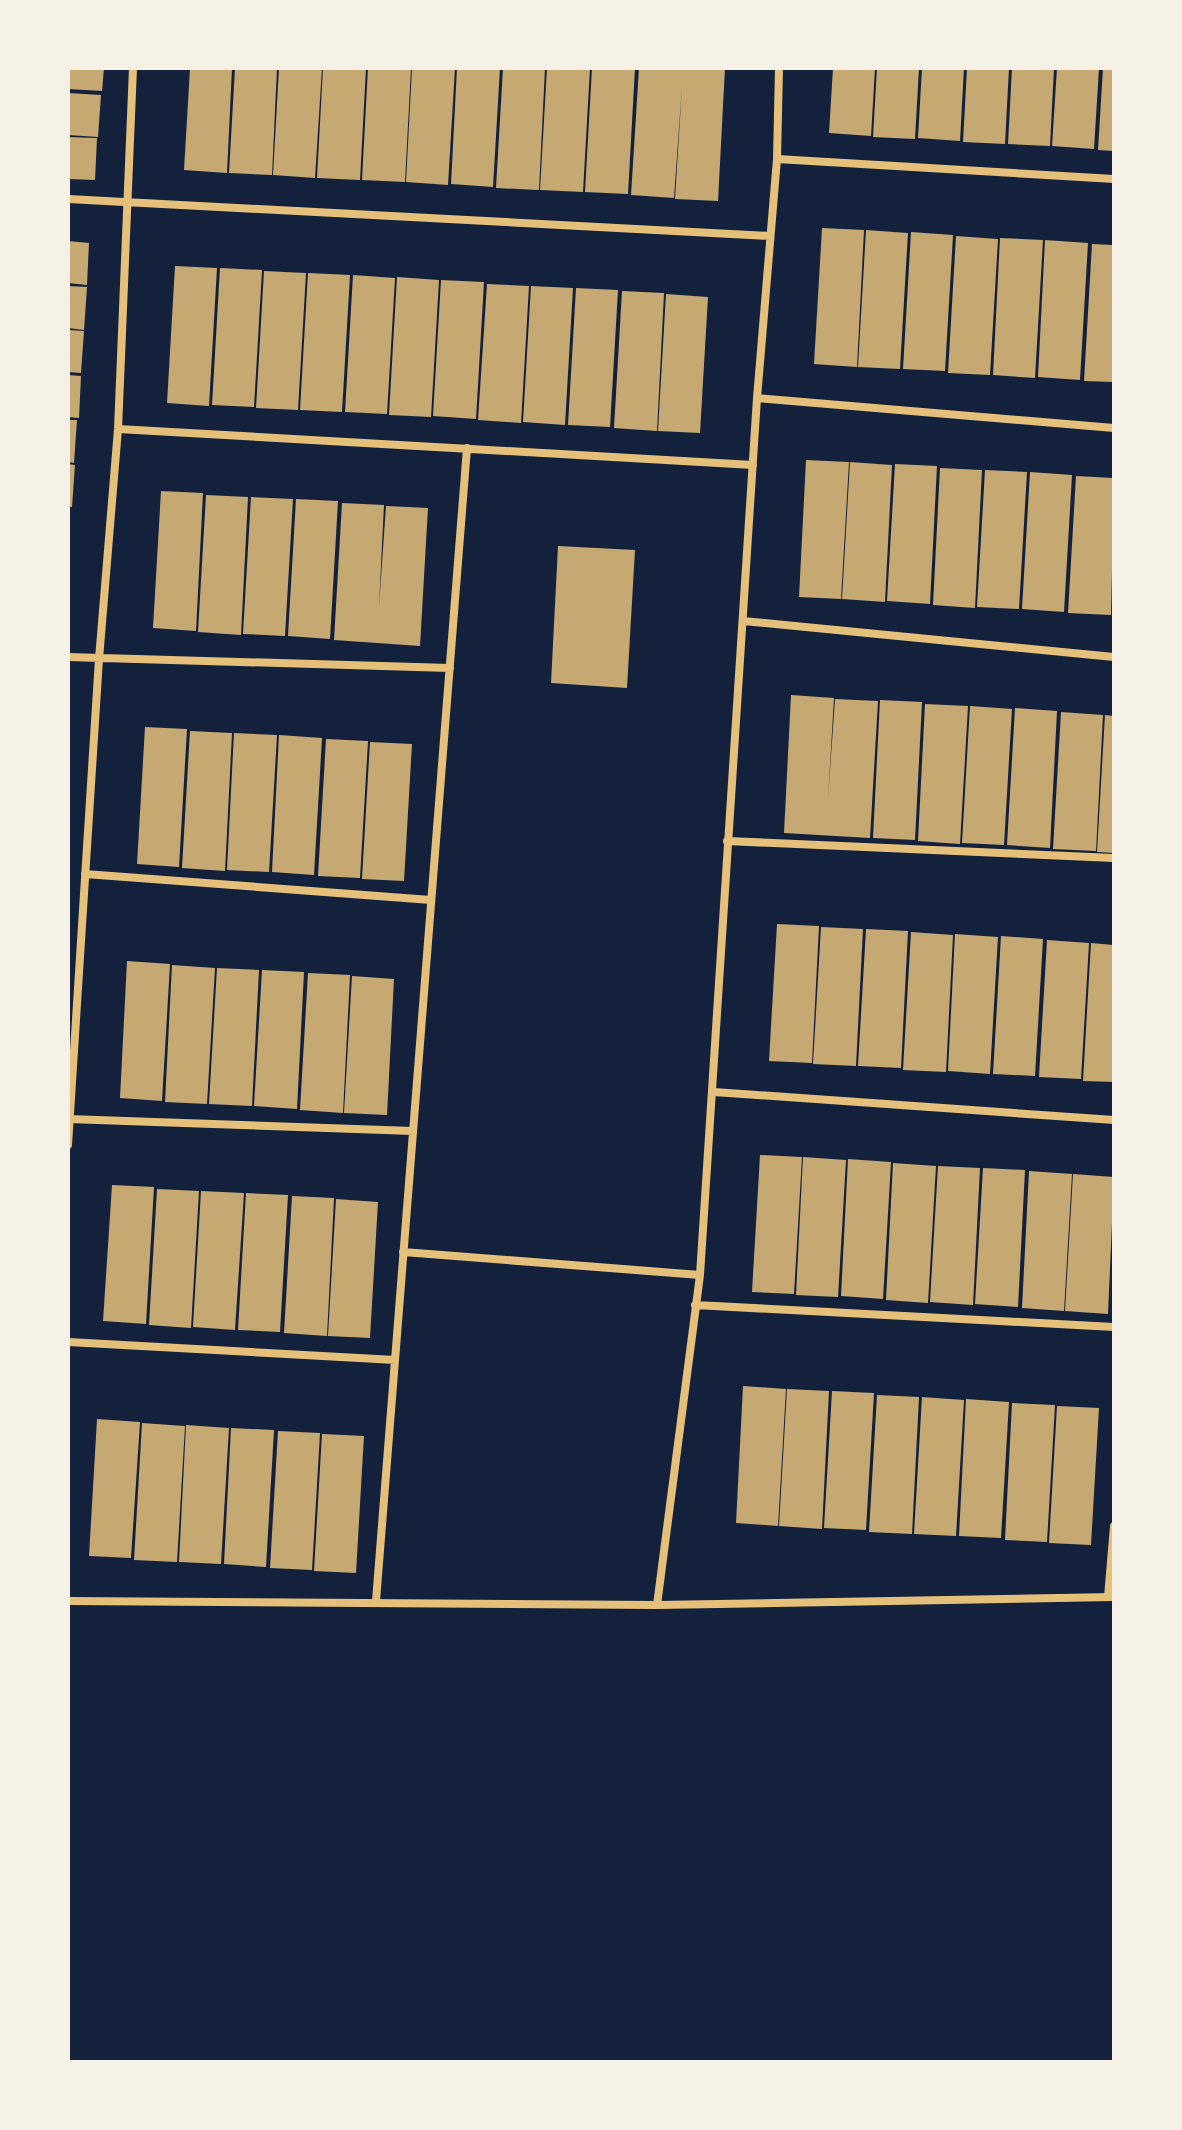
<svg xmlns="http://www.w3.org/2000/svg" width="1182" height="2130" font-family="Rubik,sans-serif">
	<rect width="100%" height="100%" fill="#14213d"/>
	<path fill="#c6a872" d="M68,68H104L102,91L68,89Z
		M190,68H232L227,173L184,170Z
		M235,68H277L272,175L229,173Z
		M279,68H322L315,178L273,175Z
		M323,68H366L360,180L317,178Z
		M368,68H411L405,182L362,180Z
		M412,68H455L448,185L406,182Z
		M457,68H500L493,187L451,184Z
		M503,68H545L539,190L496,188Z
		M547,68H590L583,192L540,190Z
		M592,68H635L628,194L585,192Z
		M639,68H725L718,201L675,199L682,86L674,198L631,195Z
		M833,68H875L871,136L829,133Z
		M877,68H919L915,139L873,137Z
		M922,68H964L960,141L918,138Z
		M967,68H1009L1005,144L963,142Z
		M1012,68H1054L1050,146L1008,144Z
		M1057,68H1099L1094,149L1052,146Z
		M1103,68H1114V151L1098,150Z
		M68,93L101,95L98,137L68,135Z
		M68,137L97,138L95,180L68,179Z
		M822,228L864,230L857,367L814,364Z
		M866,230L908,233L900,369L858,367Z
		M911,232L953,235L945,371L903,369Z
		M956,236L998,239L990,375L948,373Z
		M1000,238L1043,240L1035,378L993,375Z
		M1045,240L1088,243L1080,380L1038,377Z
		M68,241L89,243L87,285L68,283Z
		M1092,244L1114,245V382L1084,381Z
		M175,266L217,268L209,406L167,403Z
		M220,268L262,270L254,407L212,405Z
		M264,271L306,273L298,410L256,408Z
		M308,273L350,275L342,412L300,410Z
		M353,275L395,278L387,414L345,412Z
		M397,277L439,280L431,417L389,415Z
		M441,280L484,282L476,419L433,416Z
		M487,284L529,286L521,423L478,420Z
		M68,286L87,287L84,330L68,328Z
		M531,286L573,288L565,425L523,422Z
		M576,288L618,290L610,427L568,425Z
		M622,291L664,293L657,431L614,428Z
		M666,294L708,297L700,433L658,431Z
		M68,330L84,331L81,373L68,372Z
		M68,375L81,376L79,418L68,417Z
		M68,420H77L74,463L68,462Z
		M806,460L849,462L841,599L799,597Z
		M850,462L892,465L885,602L842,599Z
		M68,464L75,465L72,507H68Z
		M895,464L937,466L930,604L887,601Z
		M940,468L982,470L975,608L933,605Z
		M985,470L1027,472L1019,609L977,607Z
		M1030,472L1072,475L1064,612L1022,609Z
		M1076,476L1114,478L1111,615L1068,613Z
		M161,491L203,493L196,631L153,628Z
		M206,495L248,497L241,635L198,632Z
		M251,497L293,499L285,636L243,634Z
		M296,499L338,501L330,639L288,636Z
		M342,503L384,505L379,606L386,506L428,508L420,646L334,640Z
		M558,546L635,550L627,688L551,683Z
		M791,695L834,698L828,799L835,699L878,701L870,838L784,833Z
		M880,700L922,702L915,840L873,838Z
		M925,704L968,706L960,844L918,841Z
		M970,706L1012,709L1004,845L962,843Z
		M1015,708L1057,711L1050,848L1007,845Z
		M1061,712L1103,715L1096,851L1053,849Z
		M1105,715L1114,716V853L1097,852Z
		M145,727L187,729L179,867L137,864Z
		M190,731L232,733L225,871L182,868Z
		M234,733L277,735L269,872L227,870Z
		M279,735L322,738L314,875L272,872Z
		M326,739L368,741L360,878L318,876Z
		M370,742L412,744L404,881L362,879Z
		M777,924L819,926L812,1063L769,1061Z
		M821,927L863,929L856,1066L813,1064Z
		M866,929L908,931L901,1068L858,1066Z
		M911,932L953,935L946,1072L903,1070Z
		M955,934L998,937L990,1074L948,1071Z
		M1001,936L1043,939L1035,1076L993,1074Z
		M1047,940L1089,943L1081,1079L1039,1077Z
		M1091,943L1114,945V1082L1083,1081Z
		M127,961L170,964L162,1101L120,1098Z
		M172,965L215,968L207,1104L165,1102Z
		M217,968L259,970L252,1106L209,1104Z
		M262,970L304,972L297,1109L254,1106Z
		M308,973L350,975L343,1113L300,1110Z
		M352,976L394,979L387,1115L344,1113Z
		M760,1155L802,1157L794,1294L752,1292Z
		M803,1157L846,1160L838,1297L796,1295Z
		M848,1159L891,1162L883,1299L841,1296Z
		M893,1163L936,1166L928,1303L886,1300Z
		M938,1166L980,1168L973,1305L930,1302Z
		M983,1168L1025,1170L1018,1307L975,1304Z
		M1029,1171L1072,1174L1064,1311L1022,1308Z
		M1073,1174L1114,1177L1108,1314L1065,1311Z
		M112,1185L154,1187L146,1324L103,1321Z
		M157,1189L199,1191L191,1328L149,1325Z
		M201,1191L244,1193L235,1330L193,1327Z
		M246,1193L288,1195L280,1332L238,1330Z
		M292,1196L334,1198L327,1336L284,1333Z
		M336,1199L378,1202L370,1338L328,1336Z
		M743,1386L786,1389L778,1526L736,1523Z
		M787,1389L829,1391L822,1529L779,1526Z
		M832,1391L874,1393L866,1530L824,1528Z
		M877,1395L919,1397L912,1534L869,1532Z
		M922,1397L964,1400L956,1536L914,1534Z
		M966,1399L1009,1402L1001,1538L959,1536Z
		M1012,1403L1055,1405L1047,1542L1005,1540Z
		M1057,1406L1099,1408L1091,1545L1049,1543Z
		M97,1419L140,1422L131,1558L89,1556Z
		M142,1423L185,1426L177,1562L134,1560Z
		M186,1425L229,1428L221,1564L179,1562Z
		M231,1428L274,1430L266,1567L224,1564Z
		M278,1431L320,1433L312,1570L270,1568Z
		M322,1434L364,1436L356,1573L314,1571Z"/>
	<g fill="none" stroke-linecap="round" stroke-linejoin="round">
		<path stroke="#e5c07b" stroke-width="8" d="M777,159L1114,179
			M68,199L770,236
			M757,398L1114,428
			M118,429L753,465
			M743,621L1114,657
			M68,657L450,668
			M727,841L1114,858
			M85,874L431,900
			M714,1092L1114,1120
			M68,1119L413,1131
			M68,1145L99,659L118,429L133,68
			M403,1252L700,1275
			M695,1305L1114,1327
			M68,1342L395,1360
			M1108,1597L1114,1526
			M68,1601L657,1605L1114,1597
			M376,1601L467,448
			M657,1605L700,1275L757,398L777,159L779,68"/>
	</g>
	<rect width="1182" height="2130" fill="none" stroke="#f6f1e7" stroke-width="140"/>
</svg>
